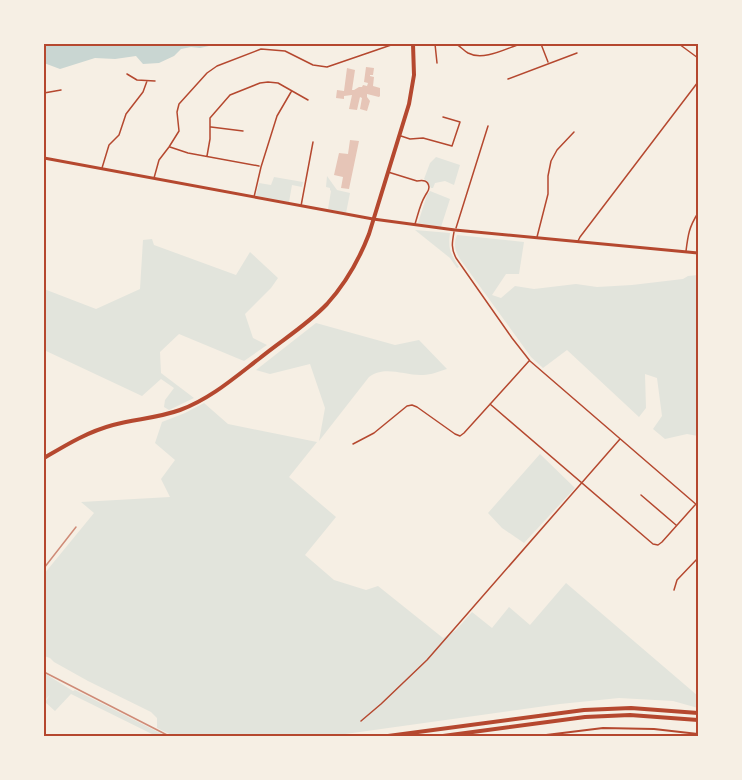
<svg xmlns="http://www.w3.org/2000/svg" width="742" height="780" font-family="Literata,serif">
	<rect width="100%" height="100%" fill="#f6efe4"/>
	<path fill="#e2e4dc" d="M436,157L460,165L454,185L445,181L435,183L433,188H431L428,182L424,179L430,163Z
		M327,176L337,190L350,193L346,213L328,209L331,191L330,190V188L326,187Z
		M274,177L303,182L302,187L292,185L289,202L257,196L256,195L259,183L271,185Z
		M430,191L450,199L441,227L418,223L427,195Z
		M415,230L450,233C448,249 450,253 459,267L457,268L450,258Z
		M457,235L524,242L519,274H506L492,295L501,298L515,286L534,289L576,284L597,287L632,285L683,279L688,276L698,275V436L687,434L665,439L653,429L662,416L657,378L645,374L646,408L639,417L567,350L543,368L531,357L460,259C455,250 453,245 457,235Z
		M152,239L154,245L236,275L250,252L278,278L271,288L245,314L253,338L267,345L244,361L179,334L160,352L161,373L194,398L169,410L164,407L165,400L174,388L161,379L142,396L44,350V289L96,309L140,289L143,240Z
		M316,323L395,345L419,340L447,369C440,371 431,375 423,375C405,376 385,365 369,377L319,441L325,408L310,364L270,374L256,370Z
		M204,403L228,424L317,442L289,477L336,517L305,555L334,580L366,590L378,586L443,638L456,630L472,612L492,628L509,607L530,625L566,583L698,696V708L673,701L619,698L560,704L331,736H174L157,728V718L151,712L88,681L54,662L50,658L44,656V574L94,513L81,502L170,497L161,479L175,460L155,443L162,422L185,413Z
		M540,454L575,488L524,543L502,528L488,513Z
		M44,673L73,691L75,690L166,736H156L71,694L55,711L45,702L50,695L44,701Z"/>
	<path fill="#c9d6d2" d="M44,44H231L223,46H209L200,48L191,47L181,49L174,56L159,63L143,64L136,56L115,59L95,58L60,69L44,63Z"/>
	<path fill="#e6c5b7" d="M366,67L374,68L373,75H370V76L374,77L373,86L380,88V96L379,97L367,94V97L370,101L367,111L360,109L362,98L360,97L357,110L349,109L352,95L344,96V99L336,98L337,90L344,91L347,68L355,70L352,90H354L359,87H362L363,85L367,86L368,83L364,82Z
		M350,140L359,141L349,189L341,188L343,177L334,175L339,153L348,154Z"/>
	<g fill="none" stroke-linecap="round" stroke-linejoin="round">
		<path stroke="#b5482f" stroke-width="1.5" d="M435,44L437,63
			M456,44C460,46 463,50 468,53C483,61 505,49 520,44
			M541,44L548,62
			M679,44L698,58
			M127,74L137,80L155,81
			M508,79L577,53
			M44,93L61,90
			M211,127L243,131
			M401,136L410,139L423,138L452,146L460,122L443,117
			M170,147L188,153L259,166
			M207,156L210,139V118L230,95L260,83L268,82L278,83L308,100
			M102,168L109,145L119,135L126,114L143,92L147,81
			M388,172L417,181C423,180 428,180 429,187C429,191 427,192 425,196C420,204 418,215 415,224
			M154,178L159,160L169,147L179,131L177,112L179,104L207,73L217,66L261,49L285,51L313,65L327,67L394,44
			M254,197L261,167L277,116L291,92
			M301,206L313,142
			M456,228L488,126
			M454,232C452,243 451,248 456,258L512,338L530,361L698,506
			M537,237L548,194V176L551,161L557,150L574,132
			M578,241L580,237L698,82
			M686,251C688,235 689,227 698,213
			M490,404L653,544L658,545L662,542L695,505
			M353,444L374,433L407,406L412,405L417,407L455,434L460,436L464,433L529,361
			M641,495L676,525
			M674,590L677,580L698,558
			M361,721L381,704L427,660L620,439"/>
		<path stroke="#b5482f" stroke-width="2" d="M538,736L603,728L654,729L698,734"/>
		<path stroke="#b5482f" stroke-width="3" d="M44,158L373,219L455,230L698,253"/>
		<path stroke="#b5482f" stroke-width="4" d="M44,458C66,445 87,432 113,425C135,419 158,418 180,410C210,399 234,378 260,358C282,340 307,325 327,304C346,283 359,260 369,234L409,104L414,75L413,44"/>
		<path stroke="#b5482f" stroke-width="4" d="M388,736L584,710L631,708L698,713
			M443,736L585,717L630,715L698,720"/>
		<path stroke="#cf8b77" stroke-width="1.5" d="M44,568L76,527
			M44,672L169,736"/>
	</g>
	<rect width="742" height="780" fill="none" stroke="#f6efe4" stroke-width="90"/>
	<rect x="45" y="45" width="652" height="690" fill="none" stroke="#b5482f" stroke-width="2"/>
</svg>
